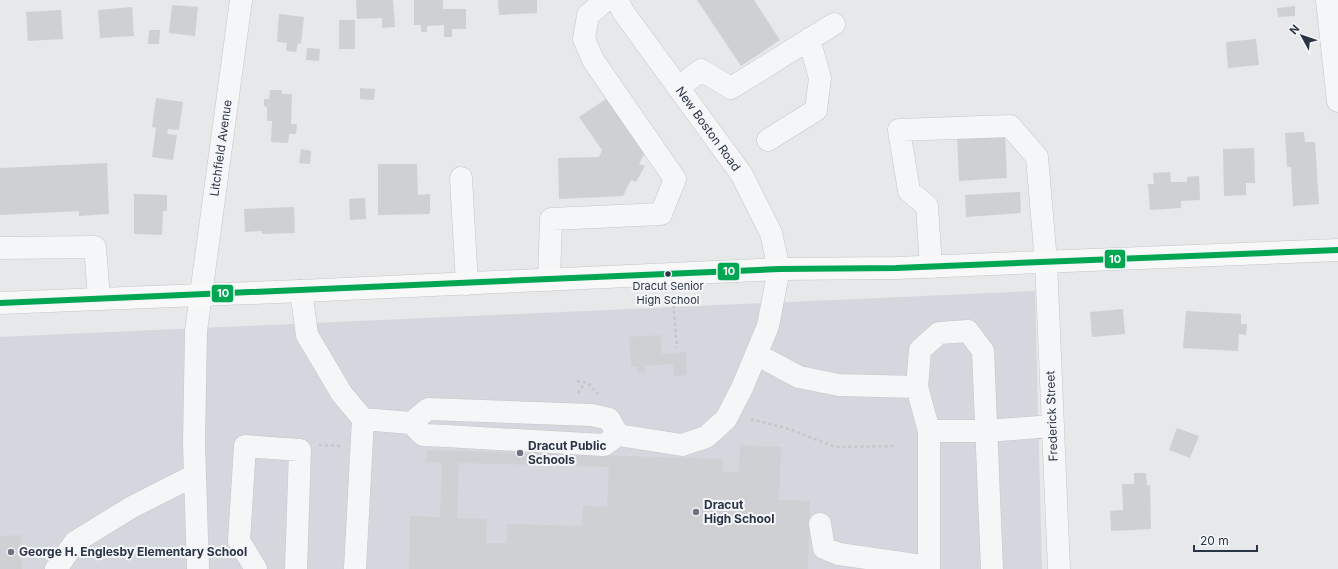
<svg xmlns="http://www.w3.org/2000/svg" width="1338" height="569" font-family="Inter,sans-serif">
	<rect width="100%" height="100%" fill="#e6e8ea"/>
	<path fill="#d4d7dd" d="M1035,291L1042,569H0V337Z"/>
	<path fill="#ced0d3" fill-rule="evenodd" d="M356,0H393L395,27L382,28V18L357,19Z
		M414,0H443V9H466V29H452V37H444V25L427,26V32H421V25H414Z
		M498,0H537V13L499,15Z
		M697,0H754L780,40L741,66Z
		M172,5L198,7L195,36L169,33Z
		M1295,6V16L1278,17L1277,8Z
		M132,7L134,36L100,38L98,10Z
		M61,10L63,39L28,41L26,12Z
		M279,14L304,17L301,44L298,43L296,52L286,51L287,43L277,42Z
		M339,20H355V49H339Z
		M149,30H160L159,44H148Z
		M1256,39L1259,65L1228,68L1226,42Z
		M307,48L320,49L319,61L306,60Z
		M360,88L375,89L374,100L360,99Z
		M270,90H282V94H292L291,124H297L296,134H289L288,143L271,142L272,121H267V107L264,106V99H269Z
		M612,95L647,148L639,164L645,166L636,182L631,180L623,196L559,199L558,158L599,157L602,150L579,117Z
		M156,98L183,102L179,130L168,129L167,134L177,135L173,160L152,157L156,128L152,127Z
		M1304,132L1305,142H1315L1319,204L1293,206L1291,167H1287L1285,133Z
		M1005,134L1007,178L959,181L957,136Z
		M1254,148L1255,183H1246V195L1224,196L1223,149Z
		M301,149L311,151L310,164L299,163Z
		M107,163L109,214L79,216V211L0,215V168Z
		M378,164H417L418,195L430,194V214L378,215Z
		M1170,172L1171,182H1187V177L1199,176L1200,200L1181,201V208L1150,210L1148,184H1154L1153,173Z
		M1020,192L1021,213L966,217L965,195Z
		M134,194L167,195V211H163L162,235L134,234Z
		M365,198L366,219L350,220L349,199Z
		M294,207L295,233L262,234V231L245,232L244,209Z
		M1123,309L1125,334L1092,337L1090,312Z
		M1186,311L1241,314V324H1247L1246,335L1239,334L1238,351L1183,348Z
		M661,335L662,354L686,352L687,375L674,376L673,364L645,366V372L638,373L637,367H631L629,337Z
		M1177,428L1199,436L1190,458L1169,450Z
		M740,445L781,447L779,500L810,501L808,569H409L410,516L440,517L442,463L426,462L427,450L723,459V472H739ZM459,463L609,467L607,507L583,506L582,526L507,524V543H486L487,519L457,518Z
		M1134,473H1146L1147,485H1150L1151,529L1111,531L1110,511L1123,510L1122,484H1134Z
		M21,535L22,569H0V536Z"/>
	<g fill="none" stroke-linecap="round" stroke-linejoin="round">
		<defs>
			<path id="minor" d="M1327,0L1338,101
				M678,88L701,70L731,88L834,24
				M768,140L816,110L820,78L809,39
				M461,178L467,284
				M0,248L95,247L99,298
				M931,267L927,206L909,191L899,130L1010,126L1037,157L1046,262L1059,569
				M549,280L551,219L661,214L675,179L593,60L584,39L588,15L606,0
				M301,291L307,335L342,394L363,419L411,423L423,435L446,436L604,445L618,435L682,445L706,437L726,419L742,388L768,326L779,269L771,233L742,175L624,13L617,0
				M756,354L799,377L839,385L917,387L920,350L939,333L968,331L983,351L992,569
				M917,387L929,431V569
				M411,423L428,409L592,415L609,419L618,435
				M929,431H986L1053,426
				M820,524L824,548L839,554L929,567
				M56,569L75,542L132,507L195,475
				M198,569L194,443L196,331L241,0
				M256,569L239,541L245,446L300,450L296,569
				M355,569L363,419"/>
			<path id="major" d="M0,303L301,291L779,269L896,268L1338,250"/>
		</defs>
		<use href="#minor" stroke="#c4c6c8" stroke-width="23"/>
		<use href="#major" stroke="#c2c5c8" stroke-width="23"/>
		<path stroke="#c5c6ca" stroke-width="2.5" stroke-dasharray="3 3" stroke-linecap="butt" d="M673,299L677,348
			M577,381L588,383L598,394
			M578,393L585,383
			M751,419L789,429L835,447L896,446
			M319,445L340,446
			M25,552H41"/>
		<use href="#minor" stroke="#f5f6f7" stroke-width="22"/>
		<use href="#major" stroke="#f8f8f8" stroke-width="22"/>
		<defs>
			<path id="bus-1" d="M0,303L779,269L896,268L1338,250"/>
		</defs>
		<use href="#bus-1" stroke="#f4f6f9" stroke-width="9"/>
		<use href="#bus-1" stroke="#00a651" stroke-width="6"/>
	</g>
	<circle fill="#2b3445" stroke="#f4f6f9" stroke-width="1.5" cx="668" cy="274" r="3.5"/>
	<g fill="#6c737f" stroke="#f4f6f9" stroke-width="1.5">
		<circle cx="520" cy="453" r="4"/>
		<circle cx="696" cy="512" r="4"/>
		<circle cx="11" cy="552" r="4"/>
	</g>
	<g text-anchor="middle" stroke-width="4" stroke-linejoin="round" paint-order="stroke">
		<g font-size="11" fill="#2b3445" stroke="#f4f6f9">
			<text x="668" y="290">Dracut Senior<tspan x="668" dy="14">High School</tspan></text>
		</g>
		<g font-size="12" fill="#2b3445" stroke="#f4f6f9">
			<text transform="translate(708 129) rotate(54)" y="4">New Boston Road</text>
			<text transform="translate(221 148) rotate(-82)" y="4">Litchfield Avenue</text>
			<text transform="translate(1052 416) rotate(-92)" y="4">Frederick Street</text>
		</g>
		<g font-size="12" font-weight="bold" fill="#2b3445" stroke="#f4f6f9" text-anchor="start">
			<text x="528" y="450">Dracut Public<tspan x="528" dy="14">Schools</tspan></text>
			<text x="704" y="509">Dracut<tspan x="704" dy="14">High School</tspan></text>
			<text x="19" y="556">George H. Englesby Elementary School</text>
		</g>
	</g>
	<g stroke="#f4f6f9" stroke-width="1.5">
		<rect x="1104" y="249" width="22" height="20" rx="4" fill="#00a651"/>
		<rect x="717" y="262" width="23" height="19" rx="4" fill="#00a651"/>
		<rect x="211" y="284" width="23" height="19" rx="4" fill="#00a651"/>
	</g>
	<g font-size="11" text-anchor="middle" font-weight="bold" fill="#fff">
		<text x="1115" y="263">10</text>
		<text x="729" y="275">10</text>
		<text x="223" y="297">10</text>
	</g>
	<g transform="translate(1302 36) rotate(310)" stroke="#f4f6f9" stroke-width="3" paint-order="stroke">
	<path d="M0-3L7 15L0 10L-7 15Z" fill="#2b3445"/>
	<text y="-6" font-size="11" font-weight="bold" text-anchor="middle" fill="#2b3445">N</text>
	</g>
	<path d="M1194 545v6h63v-6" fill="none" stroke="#2b3445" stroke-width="2"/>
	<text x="1200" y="545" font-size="12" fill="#2b3445" stroke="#f4f6f9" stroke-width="3" paint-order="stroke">20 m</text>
</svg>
